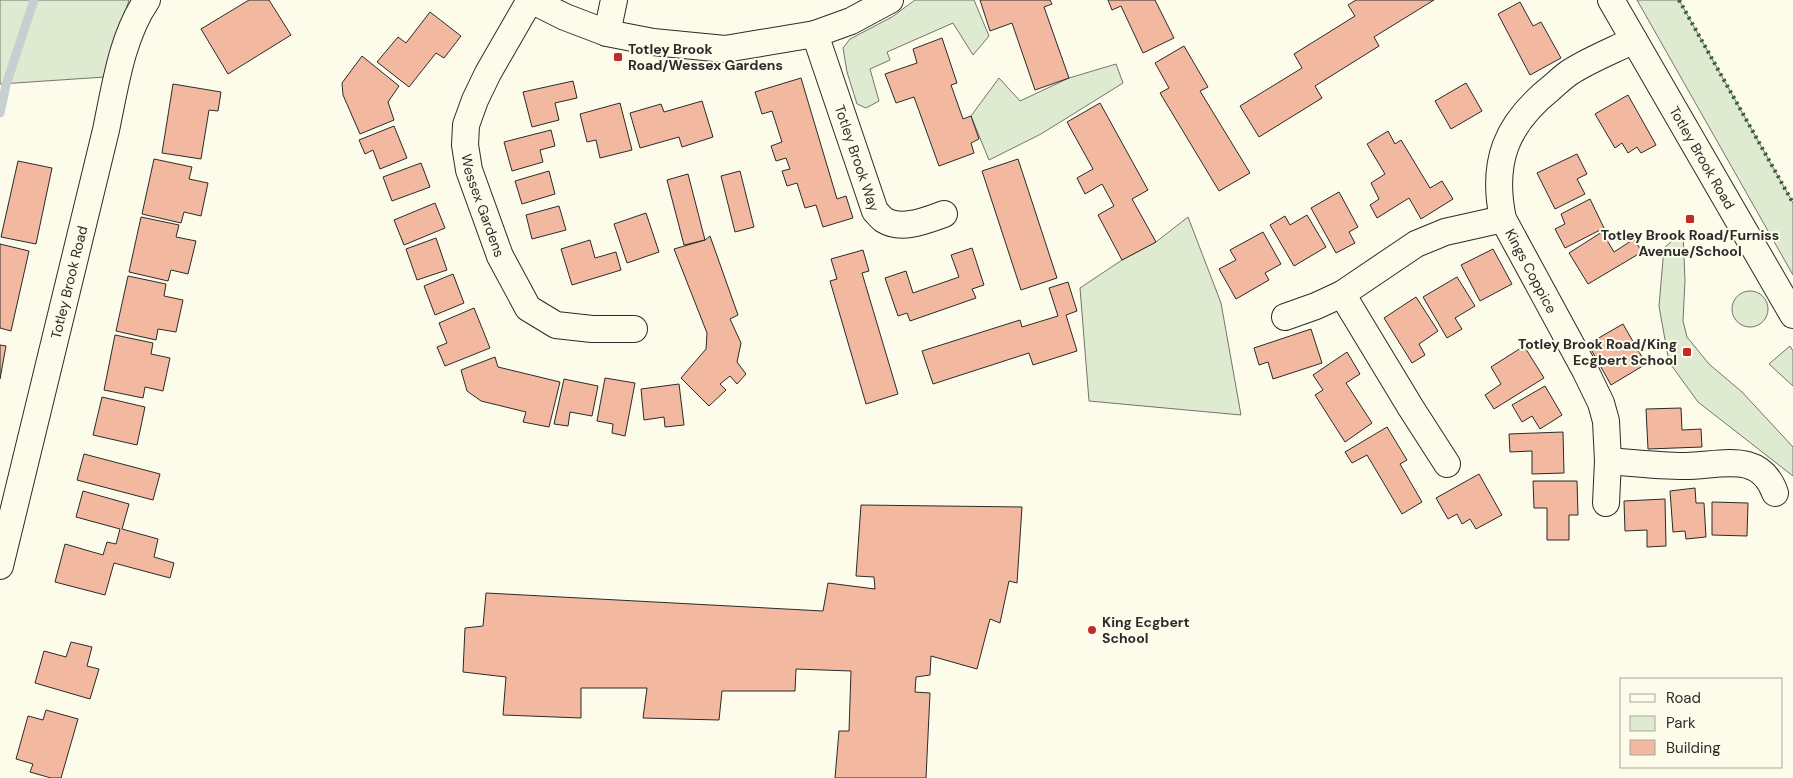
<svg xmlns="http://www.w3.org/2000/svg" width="1793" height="778" font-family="'DM Sans',sans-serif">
	<rect width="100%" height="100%" fill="#fdfbea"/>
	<path fill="#deebd1" stroke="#74746e" d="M0,0H129L105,77L0,84Z
		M915,0H974L989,36L973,55L953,23L887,52L890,60L870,69L879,101L866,108L857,104L847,72L843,48L850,39L892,17Z
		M1637,0H1679L1793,203V275Z
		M1116,64L1123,83L1041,134L989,160L971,116L999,78L1020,101L1069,78Z
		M1188,217L1221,303L1241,415L1089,401L1080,288L1122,260L1156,242Z
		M1683,231L1685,281L1683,321L1687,337L1709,364L1742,392L1793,447V476L1698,402L1669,362L1659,306L1664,248Z
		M1732 309a18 18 0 1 1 36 0a18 18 0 1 1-36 0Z
		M1790,346L1793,351V386L1769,364Z"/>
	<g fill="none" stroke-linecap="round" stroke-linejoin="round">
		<path stroke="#c7d0d0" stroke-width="9" d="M0,113L6,85L34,0"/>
	</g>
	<path fill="#f2b8a0" stroke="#2b2b2b" d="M249,0H269L291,35L228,74L201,29Z
		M980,0H1050L1052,4L1044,7L1069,78L1035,90L1012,23L990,31Z
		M1108,0H1155L1174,38L1143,53L1121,6L1112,10Z
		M1356,0H1434L1374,37L1379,46L1315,86L1322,98L1259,137L1240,106L1302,68L1294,54L1355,16L1348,5Z
		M1520,2L1533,26L1541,22L1561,58L1530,75L1498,14Z
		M430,12L461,36L444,58L436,53L409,87L377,62L398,37L406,43Z
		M942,38L957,83L951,85L963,119L971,116L979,139L971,143L974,153L939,166L914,97L896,103L885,74L917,63L913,49Z
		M1184,46L1208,87L1200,91L1250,173L1219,191L1160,93L1169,88L1155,63Z
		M362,56L399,86L388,102L394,120L360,134L343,95L342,83Z
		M801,78L837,199L846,196L853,218L823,227L816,205L805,208L797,183L787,186L782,171L790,169L786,158L776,161L771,146L782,142L772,111L762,114L755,92Z
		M573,81L577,98L555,103L559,120L532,127L523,92Z
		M1466,83L1482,111L1451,129L1435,101Z
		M173,84L221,92L218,111L209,110L201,159L162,153Z
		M1628,95L1656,145L1641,153L1637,147L1628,153L1622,143L1615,148L1595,114Z
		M702,101L713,137L682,147L679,137L640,148L630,113L661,104L664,112Z
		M620,103L632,150L600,158L596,140L587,142L580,114Z
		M1100,103L1148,190L1132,199L1156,242L1122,260L1098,215L1114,206L1102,184L1085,194L1077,178L1093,169L1067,122Z
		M394,126L407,158L380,169L373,150L365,154L359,140Z
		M551,130L555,146L540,150L543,162L512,171L504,142Z
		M1388,131L1395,144L1401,140L1430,188L1442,181L1453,199L1421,219L1409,198L1377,218L1370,205L1379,199L1371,183L1385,174L1367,144Z
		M1577,154L1587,174L1577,179L1585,194L1555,209L1537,173Z
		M154,159L192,167L189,179L208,183L201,216L184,212L181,223L142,214Z
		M1018,159L1057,278L1021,290L982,171Z
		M18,161L52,168L36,244L1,237Z
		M421,163L430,187L392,201L383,177Z
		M549,171L555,194L522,204L515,181Z
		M740,171L754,227L735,232L721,176Z
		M688,174L705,240L684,245L667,180Z
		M1339,192L1358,227L1349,232L1355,243L1336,253L1311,208Z
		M1590,199L1604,228L1565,248L1555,229L1565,224L1561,214Z
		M435,203L445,228L404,245L394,220Z
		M559,206L566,230L532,239L526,215Z
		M646,213L659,252L627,263L614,224Z
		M1307,215L1326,247L1294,266L1270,225L1285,216L1290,225Z
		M141,217L179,225L176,237L196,241L188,274L171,270L168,281L129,272Z
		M1263,232L1281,264L1265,273L1269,280L1236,299L1219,269L1236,260L1230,250Z
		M1602,232L1614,252L1634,239L1642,252L1588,284L1569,253Z
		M710,236L738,315L730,319L741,343L737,362L746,374L737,384L730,376L720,384L726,390L709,406L681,378L706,349L707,333L674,249L705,240Z
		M436,238L447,270L417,280L406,249Z
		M590,240L595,258L616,252L621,270L572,285L561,249Z
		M0,244L29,251L11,331L0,328Z
		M972,248L984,285L972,289L976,298L910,321L907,313L898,316L885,278L906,271L913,293L959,277L951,255Z
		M1493,249L1512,284L1480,301L1461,265Z
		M863,250L869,271L862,273L898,394L866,404L830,281L837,279L831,259Z
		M453,274L464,303L435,315L424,286Z
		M128,276L166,284L164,296L183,300L176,332L158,329L156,340L116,331Z
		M1457,277L1475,306L1455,318L1462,329L1447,338L1423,297Z
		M1068,282L1077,311L1066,315L1077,351L1033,365L1029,353L933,384L922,351L1020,320L1022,327L1058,316L1049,288Z
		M1416,297L1438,331L1419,344L1425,355L1412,363L1384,318Z
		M474,308L490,348L445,366L437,347L447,343L439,323Z
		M1623,324L1646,364L1611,385L1588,344Z
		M1311,329L1322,363L1273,379L1268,362L1259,365L1254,348Z
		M115,335L153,343L151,354L170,358L163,391L145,387L143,398L104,390Z
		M0,345L6,346L0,379Z
		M1524,346L1544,378L1494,409L1485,395L1501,384L1491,367Z
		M1347,352L1360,374L1346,383L1372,423L1345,442L1315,395L1323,390L1313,375Z
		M495,357L498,367L560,382L549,427L523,422L526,412L481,401L467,391L461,370Z
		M605,378L635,383L625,436L612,433L613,424L597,421Z
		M564,379L598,386L592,416L570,412L568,426L554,424Z
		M679,384L684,425L665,427L664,417L644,420L641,389Z
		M1545,386L1562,415L1540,429L1532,416L1522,422L1512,405Z
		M102,397L145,407L137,445L93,435Z
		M1681,408L1682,430L1701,429L1702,447L1648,449L1646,409Z
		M1387,427L1407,460L1400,464L1422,502L1402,514L1367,455L1352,463L1345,452Z
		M1563,432L1564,473L1532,474V451L1510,452L1509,434Z
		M84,454L160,474L153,500L77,480Z
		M1479,474L1502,515L1476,529L1470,519L1462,524L1457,514L1448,519L1436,498Z
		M1533,481H1577L1578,515H1569V540H1547V508H1534Z
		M1695,488L1696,503H1704L1706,537L1686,539L1685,531L1673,532L1670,491Z
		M83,491L129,504L122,529L158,539L154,557L174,563L170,578L114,563L105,595L55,582L65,544L103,555L107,542L116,544L120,529L76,517Z
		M1665,499L1666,546L1647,547V530L1625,531L1624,501Z
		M1712,502L1748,503L1747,536L1712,535Z
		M861,505L1022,507L1017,583L1009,581L1000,623L990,619L977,669L931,656L930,675L916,677L915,692L930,693L926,778H835L839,731H849L851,671L796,669L795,691H722L719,720L643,718L647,688H581V718L503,715L506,677L463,672L465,628L483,626L486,593L823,611L828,583L875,589L874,577L856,576Z
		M71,642L92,647L87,666L99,669L90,699L35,683L44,651L66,657Z
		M46,710L78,719L61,778H51L30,772L33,764L16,759L28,716L43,720Z"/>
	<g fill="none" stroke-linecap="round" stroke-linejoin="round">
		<defs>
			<g id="minor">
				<path id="s1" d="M530,0L488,73L475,100L466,125L465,145L469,170L500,256L528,308L556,325L592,329H634"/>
				<path d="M531,0L565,17L607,33L653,42L725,49L815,34L851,21L890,0"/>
				<path id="s2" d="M1611,0L1793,315"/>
				<path d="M607,33L614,0"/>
				<path id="s3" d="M815,34L875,211C878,214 881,218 884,220C902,231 927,220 944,214"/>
				<path d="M1342,294L1411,408L1447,464"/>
				<path d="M1285,317L1316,306L1342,294L1416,244L1445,232L1503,219"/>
				<path d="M1608,461C1633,463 1659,466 1685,466C1720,466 1760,450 1775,493"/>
				<path d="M1606,503L1608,461L1606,421L1601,403L1585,370L1503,219C1491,162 1506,124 1551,88C1558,82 1565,75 1572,71C1591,59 1614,50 1634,40"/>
				<path id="s4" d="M0,566L106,130C115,87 122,36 147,0"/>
			</g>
		</defs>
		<use href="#minor" stroke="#2b2b2b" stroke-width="28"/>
		<use href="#minor" stroke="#fdfbea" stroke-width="26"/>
		<path stroke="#34623c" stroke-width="4" stroke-dasharray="2.5 4" stroke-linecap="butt" d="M1679,0L1793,203"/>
	</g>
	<g fill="#c62828" stroke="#fdfbea" stroke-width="2">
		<rect x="613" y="52" width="10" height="10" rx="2.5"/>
		<rect x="1685" y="214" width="10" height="10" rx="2.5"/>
		<rect x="1682" y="347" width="10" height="10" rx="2.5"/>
		<circle cx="1092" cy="630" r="5"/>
	</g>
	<g text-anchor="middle" stroke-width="4" stroke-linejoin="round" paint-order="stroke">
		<g font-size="14" font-weight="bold" fill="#2b2b2b" stroke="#fdfbea" text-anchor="start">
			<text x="628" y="54">Totley Brook<tspan x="628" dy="16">Road/Wessex Gardens</tspan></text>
			<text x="1690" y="240" text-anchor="middle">Totley Brook Road/Furniss<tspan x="1690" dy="16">Avenue/School</tspan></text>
			<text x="1677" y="349" text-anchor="end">Totley Brook Road/King<tspan x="1677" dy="16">Ecgbert School</tspan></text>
			<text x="1102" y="627">King Ecgbert<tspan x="1102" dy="16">School</tspan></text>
		</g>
		<g font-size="14" fill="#2b2b2b" stroke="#fdfbea">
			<text dy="5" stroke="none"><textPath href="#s3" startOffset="131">Totley Brook Way</textPath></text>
			<text dy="5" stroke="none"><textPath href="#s2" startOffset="182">Totley Brook Road</textPath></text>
			<text dy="5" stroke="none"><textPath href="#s1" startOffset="224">Wessex Gardens</textPath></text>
			<text transform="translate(1531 271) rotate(62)" y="5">Kings Coppice</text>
			<text dy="5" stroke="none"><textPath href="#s4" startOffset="292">Totley Brook Road</textPath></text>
		</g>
	</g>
	<rect x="1620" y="678" width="162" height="90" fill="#fdfbea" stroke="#a9a89e"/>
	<rect x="1630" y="694" width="25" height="8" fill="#fdfbea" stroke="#a9a89e"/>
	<text x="1666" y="703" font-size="15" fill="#2b2b2b">Road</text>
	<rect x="1630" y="716" width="25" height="15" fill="#deebd1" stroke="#a9a89e"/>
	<text x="1666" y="728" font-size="15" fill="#2b2b2b">Park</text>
	<rect x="1630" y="740" width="25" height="15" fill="#f2b8a0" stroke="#a9a89e"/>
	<text x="1666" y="753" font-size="15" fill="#2b2b2b">Building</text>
</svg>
